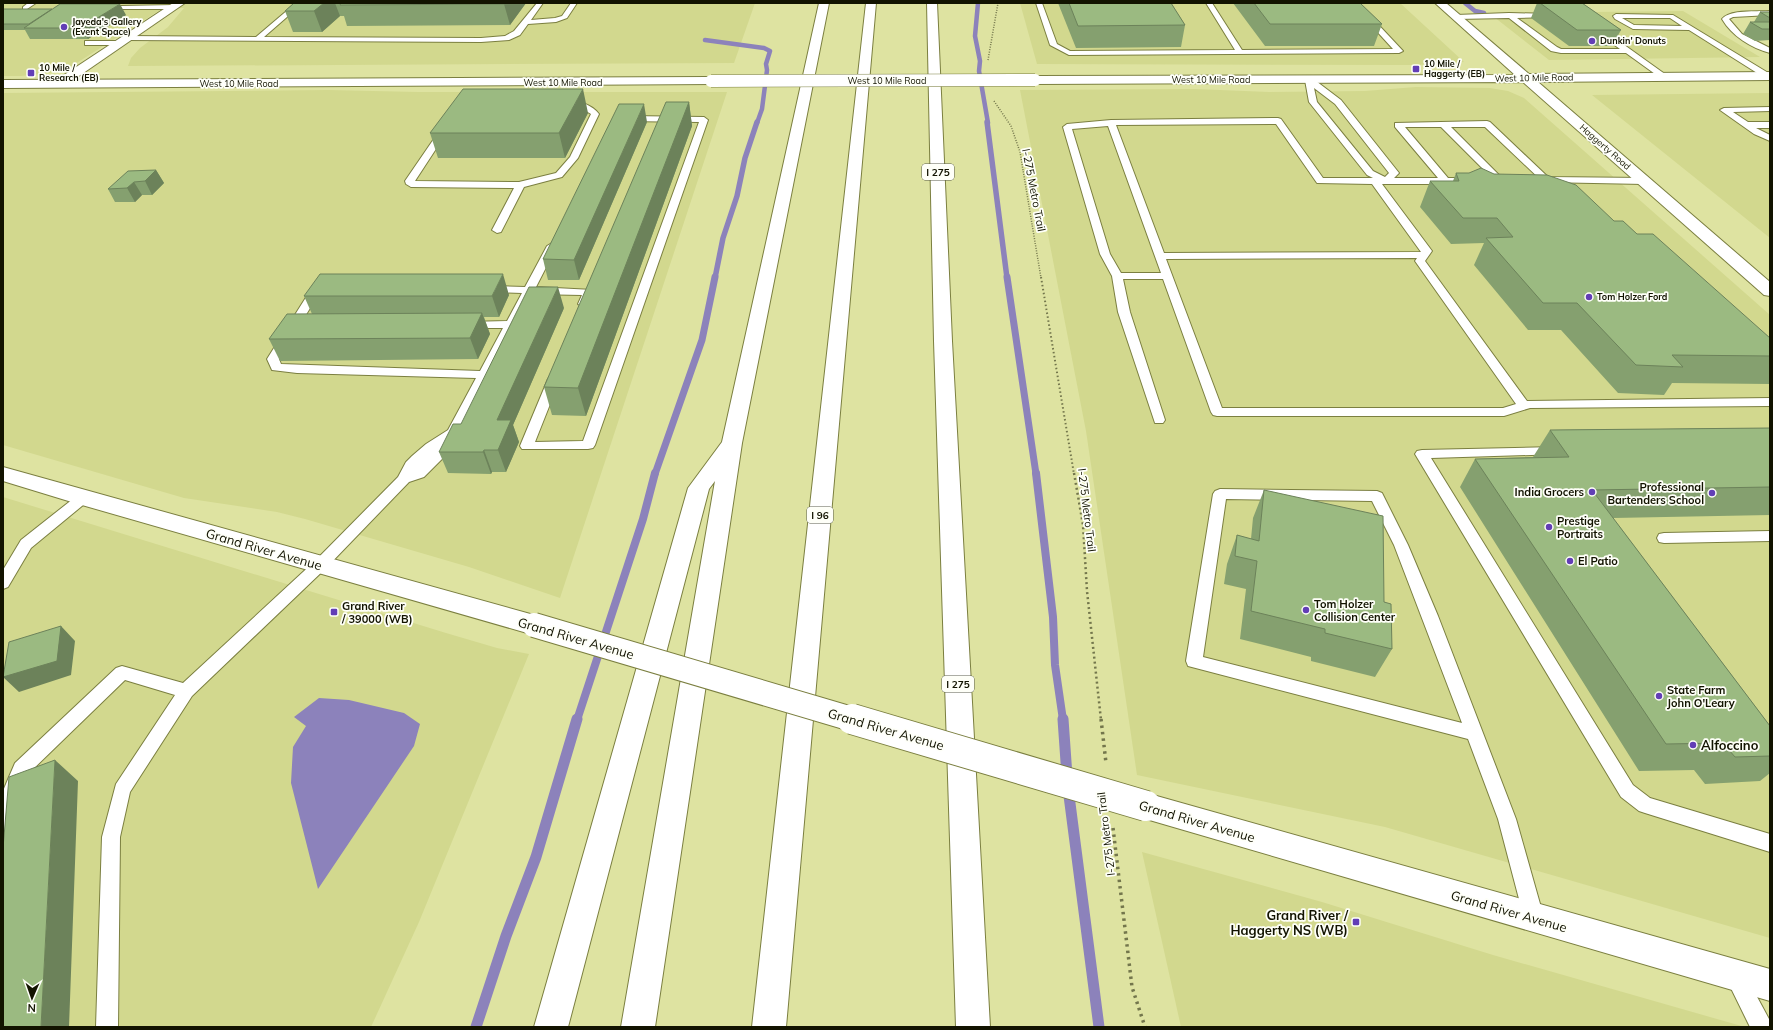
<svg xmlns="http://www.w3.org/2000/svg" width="1773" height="1030" font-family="Mulish,sans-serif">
	<rect width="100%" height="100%" fill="#dee3a1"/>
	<path fill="#d2d88e" d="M3,3H755L734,63L128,66L131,58L140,48L168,27L184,8H163L72,66L50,73L21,76H3Z
		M1020,3H1400L1464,62L1443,64L1409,65L1037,64Z
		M1683,11L1760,57L1549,60L1489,13Z
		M1416,87L1490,88L1508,91L1524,98L1770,315V938L1385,827L1137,775L1086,431L1020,90L1195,89L1269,92L1365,91Z
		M328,90L418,92H727L560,598L469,567L305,519L277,512L184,498L3,445V93Z
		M1770,93V238L1592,95Z
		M3,497L446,633L497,648L529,654L419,922L371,1027H3Z
		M1142,852L1322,902L1493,955L1745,1027H1181Z"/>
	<path fill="#8c82bb" d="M319,698L349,700L404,713L420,724L414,746L318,889L291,783L293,747L306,726L294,717Z"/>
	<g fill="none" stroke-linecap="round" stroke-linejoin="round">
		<path stroke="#8c82bb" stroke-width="4.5" d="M978,3L975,36L980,61L979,71L988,123
			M1465,3L1475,11L1484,13
			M705,40L764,48L770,51L766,64L767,70L762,109L757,123"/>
		<path stroke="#8c82bb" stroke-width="5.5" d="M987,122L1007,278
			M715,278L723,238L737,196L745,158L757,122"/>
		<path stroke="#8c82bb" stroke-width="7" d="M1007,277L1036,474
			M655,474L702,340L715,277"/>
		<path stroke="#8c82bb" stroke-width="8" d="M1036,473L1053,617L1055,665L1063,720
			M577,720L643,519L655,473"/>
		<path stroke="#8c82bb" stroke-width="11" d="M1063,719L1067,776
			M1068,788L1099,1027
			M476,1027L506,936L536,857L577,719"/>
		<defs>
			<path id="lane" d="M28,3H36L27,9H23V7Z
				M296,3H303L264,37L481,38L505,36L514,31L537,3H543L531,20L555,18L562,16L571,3H577L567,18L556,22L528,24L520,35L509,40L481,42L127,40L123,38L127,36L256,37Z
				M1036,3H1042L1057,44L1070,51L1235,50L1206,3H1212L1242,50L1393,49L1351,3H1358L1403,51L1399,53L1069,55L1050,45Z
				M121,6L174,5L177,7L174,9H119V7Z
				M1770,11V15L1733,17L1729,19L1742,34L1770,48V53C1751,48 1732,36 1722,19C1730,9 1757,12 1770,11Z
				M1509,13L1553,14L1554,15L1551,17L1517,18L1557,47L1561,49H1620L1595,31L1602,29L1669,77L1668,79H1662L1626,53H1561L1551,51L1509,18L1456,19L1453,17L1456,15Z
				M1616,14L1673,15L1770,74V78H1765L1689,30L1633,29L1615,19L1613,16ZM1622,18H1670L1682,26L1634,25Z
				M85,41H120L124,43L120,45H85Z
				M1306,78H1312L1341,100L1399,173L1394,178H1438L1395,127V123L1487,121L1490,122L1548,177L1644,178L1649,181L1644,184L1543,182L1485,127H1451L1504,180L1499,183L1496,182L1441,127H1405L1448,178H1472L1477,181L1472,184H1382L1432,251L1425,261L1527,401L1770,398V406L1530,408L1504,416H1217L1213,415L1211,412L1163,279H1123L1130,312L1165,420L1163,423H1155L1118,312L1112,276L1100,254L1063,127L1067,124L1111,120L1278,118L1281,119L1323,178H1373L1367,175L1309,102L1305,80ZM1314,88L1335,104L1389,173L1385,177L1373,171L1317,102ZM1276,124L1317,183L1372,184L1421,252L1164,253L1116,125ZM1108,126L1161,273H1121L1110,254L1072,129ZM1417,258L1415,261L1516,404L1503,408H1222L1166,259Z
				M565,102C578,100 591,104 599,114L578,158L562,177L524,187L501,232L497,233L492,230L514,188L411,187L406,184L405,181L442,127L445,126L449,129L415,181L519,182L556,173L570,157L591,114L581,108L565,106Z
				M1770,107V111L1733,112L1748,122H1770V128H1756L1770,135V141L1754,134L1720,110L1724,108Z
				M628,116L704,117L708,120L595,445L593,448L588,449H522L520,446L548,379L550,376H558L560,379L535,442L583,441L699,122L625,121L624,119Z
				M552,243L557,246L536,287L593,290L594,292L588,306L584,307L578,304L582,295L532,294L450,451L424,477L409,482L326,568L192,696L130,792L120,837L118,1027H96L102,837L116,784L175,695L125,680L28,774L14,808L12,822L9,828L3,831V791L15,763L116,668L122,666L183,683L316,560L398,477L406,462L412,456L426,444L448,430L476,378L297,373L272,370L267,359L310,291L319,288L324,291L318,295L279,359L281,364L480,371L503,328H467L461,325L467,322L507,321L522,293L489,292L484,289L489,286L525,287L547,246Z
				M1556,447L1561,448L1563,451L1561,454L1431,458L1633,785L1650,798L1770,834V852L1645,813L1639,811L1621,797L1415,454L1417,451L1422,450Z
				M1220,489L1377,491L1382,493L1408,545L1438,616L1516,819L1544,918L1541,925L1534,928L1527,925L1524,918L1498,819L1468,739L1188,666L1186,661L1213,494L1215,491ZM1226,499L1372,501L1394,545L1462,723L1203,657Z
				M83,493L88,495L90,498L88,501L31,548L8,587L3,589V570L21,540L78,495Z
				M1770,531V541L1664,543L1659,542L1657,538L1659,534L1664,533Z
				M1735,966L1742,969L1769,1019L1770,1027H1750L1725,976L1728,969Z"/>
			<path id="street" d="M173,3H185L63,87H55L53,84L55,81Z"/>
			<path id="secondary" d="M1435,3H1446L1529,74L1770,72V80L1538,82L1770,282V296L1764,295L1523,82L1035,84L1031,83L1029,80L1031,77L1035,76L1515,75Z
				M711,77L715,78L717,81L715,84L3,88V80Z
				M3,467L534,615L543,618L546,625L543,632L534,635L75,503L3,481Z
				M1146,793L1770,969V1001L1146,819L1136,815L1132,806L1136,797Z"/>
			<path id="highway" d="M819,3H829L742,443L655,1027H621L715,481L709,489L568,1027H534L688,488L722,442Z
				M866,3H876L786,1027H752Z
				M927,3H937L952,341L990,1027H956L934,341Z"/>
		</defs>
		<use href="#lane" stroke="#7b7f40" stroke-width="2"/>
		<use href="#street" stroke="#7b7f40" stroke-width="2"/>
		<use href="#secondary" stroke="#7b7f40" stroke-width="2"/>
		<use href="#highway" stroke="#7b7f40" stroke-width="2"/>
		<path stroke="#73764c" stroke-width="1.5" stroke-dasharray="1 1.5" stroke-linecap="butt" d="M988,60L998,3
			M994,101L1011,126L1020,152L1041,278"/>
		<path stroke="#73764c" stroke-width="2" stroke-dasharray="1.5 2.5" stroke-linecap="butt" d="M1041,277L1074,474"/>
		<path stroke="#73764c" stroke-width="2.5" stroke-dasharray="2 3" stroke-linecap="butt" d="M1074,473L1083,525L1087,591L1101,720"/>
		<path stroke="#73764c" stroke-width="3.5" stroke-dasharray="2.5 4" stroke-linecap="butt" d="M1101,719L1106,763
			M1113,828L1132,987L1145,1027"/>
		<use href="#lane" fill="#fff" fill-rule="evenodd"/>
		<use href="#street" fill="#fff" fill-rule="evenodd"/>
		<use href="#secondary" fill="#fff" fill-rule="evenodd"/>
		<use href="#highway" fill="#fff" fill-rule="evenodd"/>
		<defs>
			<path id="secondary-bridge-far2" d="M711,81L1035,80"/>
			<path id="secondary-bridge-far1" d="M534,625L855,720"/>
			<path id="secondary-bridge" d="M852,719L1146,806"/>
		</defs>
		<use href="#secondary-bridge-far2" stroke="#7b7f40" stroke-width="13" stroke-linecap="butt"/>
		<use href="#secondary-bridge-far1" stroke="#7b7f40" stroke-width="26" stroke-linecap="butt"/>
		<use href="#secondary-bridge" stroke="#7b7f40" stroke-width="32" stroke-linecap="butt"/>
		<use href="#secondary-bridge-far2" stroke="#fff" stroke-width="12"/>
		<use href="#secondary-bridge-far1" stroke="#fff" stroke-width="24"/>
		<use href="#secondary-bridge" stroke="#fff" stroke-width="30"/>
	</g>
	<path fill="#85a06f" d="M294,3H526L510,25L347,26L344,16H340L322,32H293L285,11Z
		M1058,3H1171L1185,25L1181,47L1076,48Z
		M1233,3H1360L1382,24L1374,46H1265Z
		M1537,3H1582L1621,30L1612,46H1569L1531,18Z
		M3,9L126,15L88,39H30L25,30H3Z
		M1760,12H1770V40L1755,41L1743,34L1750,22H1754Z
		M689,102L692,126L586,416L552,415L544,387Z
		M588,113L565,158H438L430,133Z
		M647,122L579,280H548L543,259Z
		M156,170L164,183L152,195H142L135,202H115L108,189Z
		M1456,173L1494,174L1614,221L1637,234L1770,338V383L1769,384L1672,383L1664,395L1618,393L1561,330H1528L1474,265L1484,243L1451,244L1420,207L1430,181H1453Z
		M509,295L499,317H484L490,334L478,359L280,361L269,339L312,314L304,296Z
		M564,308L513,425L519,442L506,472H492L491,474L448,473L439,452L461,424Z
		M1770,428V515L1613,518L1770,726V773L1760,781L1705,784L1694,770L1639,771L1460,487L1475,459L1533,457L1550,430Z
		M1264,490L1384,602L1392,649L1375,677L1311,661V657L1240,639L1246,589L1224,584L1227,564L1237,535L1251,539L1253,518Z"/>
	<path fill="#6c825a" d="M324,3H335L340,16L322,32L314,11Z
		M505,3H526L510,25L504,4Z
		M120,4L126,15L88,39L81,28Z
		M583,89L588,113L565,158L559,133Z
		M689,102L692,126L586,416L578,388Z
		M644,104L647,122L579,280L574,260Z
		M156,170L164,183L152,195L145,181Z
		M134,182L142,195L135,202L127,188Z
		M503,274L509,295L499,317L492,296Z
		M558,287L564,308L513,425L519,442L506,472L498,450L497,420Z
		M482,313L490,334L478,359L470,338Z
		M484,450L492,472L491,474L483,452Z
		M61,626L75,641L71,675L19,692L3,677Z
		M55,760L78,781L69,1027H41Z"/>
	<path fill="#9bba81" stroke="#6c825a" d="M294,3H324L314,11H285Z
		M341,3H505L504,4L340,5Z
		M1069,3H1171L1185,25L1078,26Z
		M1254,3H1360L1382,24H1270Z
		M1540,3H1582L1621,30H1577Z
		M60,4H120L81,28H24Z
		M3,9H52L29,24H3Z
		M1760,12H1770V18Z
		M1750,22H1770V29H1762Z
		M463,89H583L559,133H430Z
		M666,102H689L578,388L544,387Z
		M619,104H644L574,260L543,259Z
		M1481,168L1494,174L1547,175L1576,185L1614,221H1623L1637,234H1653L1770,338V356L1672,355L1683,367L1636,365L1577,303H1543L1486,238L1513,237L1497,218H1463L1430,181H1459L1456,173H1469Z
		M156,170L145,181L134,182L127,188L108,189L128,171Z
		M320,274H503L492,296H304Z
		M529,287H558L497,420H511L498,450H484L483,452H439L453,424H461Z
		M482,313L470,338L269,339L287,314Z
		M1770,428V487L1592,490L1770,726V756L1735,757L1723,743L1666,744L1475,459L1569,457L1550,430Z
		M1264,490L1383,516L1384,602L1391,604L1392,649L1325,633V629L1251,611L1257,561L1235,556L1237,535L1259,541Z
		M61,626L57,661L3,677L9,642Z
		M55,760L41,1027H3V848L9,777Z"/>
	<g fill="#623eb6" stroke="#fefff8" stroke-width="1.5">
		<circle cx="64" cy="27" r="4"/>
		<circle cx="1592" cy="41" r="4"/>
		<rect x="1412" y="65" width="8" height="8" rx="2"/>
		<rect x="27" y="69" width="8" height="8" rx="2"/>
		<circle cx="1589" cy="297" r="4"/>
		<circle cx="1592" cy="492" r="4"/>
		<circle cx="1712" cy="493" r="4"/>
		<circle cx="1549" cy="527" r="4"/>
		<circle cx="1570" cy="561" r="4"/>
		<circle cx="1306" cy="610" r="4"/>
		<rect x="330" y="608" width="8" height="8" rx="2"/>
		<circle cx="1659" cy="696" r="4"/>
		<circle cx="1693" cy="745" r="4"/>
		<rect x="1352" y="918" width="8" height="8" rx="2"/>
	</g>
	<g text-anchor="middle" stroke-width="3.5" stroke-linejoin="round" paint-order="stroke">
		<g font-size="9" font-weight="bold" fill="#121300" stroke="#fefff8" text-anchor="start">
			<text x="72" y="25">Jayeda's Gallery<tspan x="72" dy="10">(Event Space)</tspan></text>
			<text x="1600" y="44">Dunkin' Donuts</text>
			<text x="1424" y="67">10 Mile /<tspan x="1424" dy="10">Haggerty (EB)</tspan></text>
			<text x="39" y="71">10 Mile /<tspan x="39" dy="10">Research (EB)</tspan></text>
			<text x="1597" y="300">Tom Holzer Ford</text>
		</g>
		<g font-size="9" fill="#121300" stroke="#fefff8">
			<text transform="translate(1534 78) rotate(-1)" y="3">West 10 Mile Road</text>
			<text x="1211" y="83">West 10 Mile Road</text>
			<text x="887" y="84">West 10 Mile Road</text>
			<text x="563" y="86">West 10 Mile Road</text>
			<text x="239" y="87">West 10 Mile Road</text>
			<text transform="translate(1605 147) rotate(41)" y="3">Haggerty Road</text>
		</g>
		<g fill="#fefff8" stroke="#595a4a" stroke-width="1">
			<rect x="922" y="164" width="32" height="16" rx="3"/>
			<rect x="807" y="507" width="26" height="16" rx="3"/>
			<rect x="942" y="676" width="32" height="16" rx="3"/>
		</g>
		<g font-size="10" font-weight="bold" fill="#121300">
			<text x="938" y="176">I 275</text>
			<text x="820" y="519">I 96</text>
			<text x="958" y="688">I 275</text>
		</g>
		<g font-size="11" fill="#121300" stroke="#fefff8">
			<text transform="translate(1034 190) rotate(79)" y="4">I-275 Metro Trail</text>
			<text transform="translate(1087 510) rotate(83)" y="4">I-275 Metro Trail</text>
			<text transform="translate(1106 834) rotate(-97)" y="4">I-275 Metro Trail</text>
		</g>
		<g font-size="11" font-weight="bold" fill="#121300" stroke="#fefff8" text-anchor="start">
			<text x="1704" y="491" text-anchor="end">Professional<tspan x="1704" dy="13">Bartenders School</tspan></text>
			<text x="1584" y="496" text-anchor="end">India Grocers</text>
			<text x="1557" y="525">Prestige<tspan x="1557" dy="13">Portraits</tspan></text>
			<text x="1578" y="565">El Patio</text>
			<text x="1314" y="608">Tom Holzer<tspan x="1314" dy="13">Collision Center</tspan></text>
			<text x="342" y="610">Grand River<tspan x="342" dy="13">/ 39000 (WB)</tspan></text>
			<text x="1667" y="694">State Farm<tspan x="1667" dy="13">John O'Leary</tspan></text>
		</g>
		<g font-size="13" fill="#121300" stroke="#fefff8">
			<text transform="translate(264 549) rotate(16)" y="5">Grand River Avenue</text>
			<text transform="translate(576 638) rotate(16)" y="5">Grand River Avenue</text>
			<text transform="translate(886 729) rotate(16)" y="5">Grand River Avenue</text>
			<text transform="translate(1197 821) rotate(16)" y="5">Grand River Avenue</text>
			<text transform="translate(1509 911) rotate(16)" y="5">Grand River Avenue</text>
		</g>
		<g font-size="13" font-weight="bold" fill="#121300" stroke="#fefff8" text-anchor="start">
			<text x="1701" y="750">Alfoccino</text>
			<text x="1348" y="920" text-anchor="end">Grand River /<tspan x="1348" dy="15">Haggerty NS (WB)</tspan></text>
		</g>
	</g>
	<rect width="1773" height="1030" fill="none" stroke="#121300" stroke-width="8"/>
	<g transform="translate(32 998) rotate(182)" stroke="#fefff8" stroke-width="3" paint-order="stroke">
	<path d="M0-3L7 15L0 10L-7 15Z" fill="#121300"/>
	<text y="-6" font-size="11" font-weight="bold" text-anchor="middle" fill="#121300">N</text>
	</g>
</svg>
